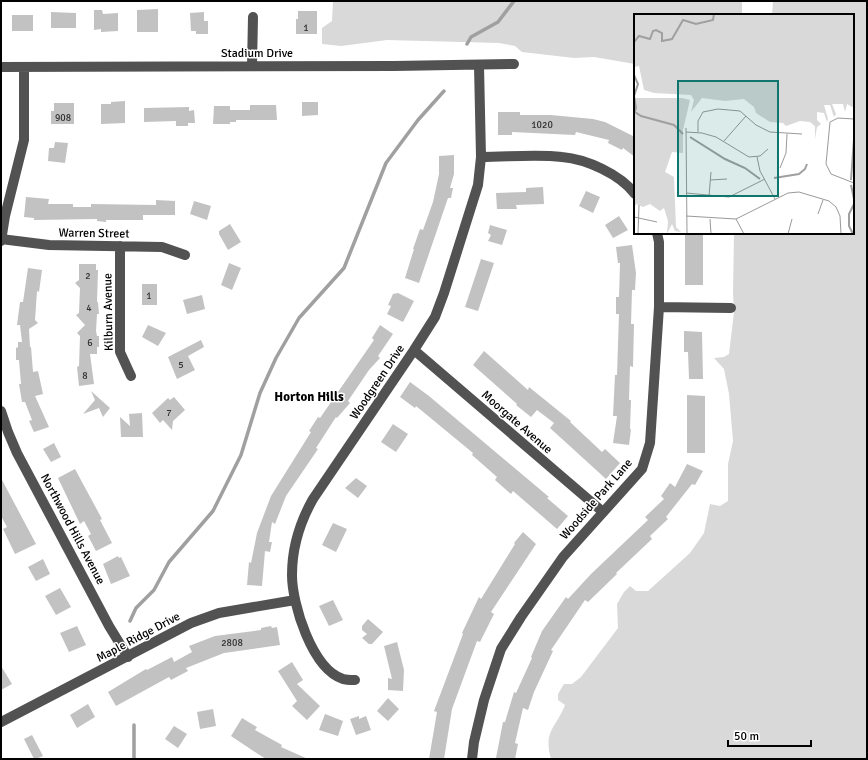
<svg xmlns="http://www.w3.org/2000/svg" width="868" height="760" font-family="Signika,sans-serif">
	<rect width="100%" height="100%" fill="#fff"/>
	<path fill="#d9d9d9" d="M333,1H742V15H635V64L594,57L574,58L522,52L515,46L499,43L387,40L341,46L322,44V28L332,21Z
		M773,1H867V759H551C543,731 556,728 565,705L558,700V694L564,684H572L581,677L618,628L617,604L624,592L630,586L636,591H648L690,553L704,533L710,504L720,506L728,501V464L733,441L729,394L724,369L714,358L724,357L729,354L734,312L733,293L734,233H853V15H772Z"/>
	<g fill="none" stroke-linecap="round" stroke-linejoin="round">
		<path stroke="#a0a0a0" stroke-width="3.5" d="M467,44L471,37L498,22L514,1
			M130,621L136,608L154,590L169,562L213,511L241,455L260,393L276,358L299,318L344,268L386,163L418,120L444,91
			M134,759V725"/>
	</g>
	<path fill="#c2c2c2" d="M158,9V32H137V10Z
		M94,10H102L103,14L118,13V31L101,32V29L94,30Z
		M298,11H317V34H296V19H298Z
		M51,12L76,13V28H51Z
		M204,12V21H208V34H196V31H191L190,13Z
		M12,15H33V31H12Z
		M125,101V123L101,124V104H111V102Z
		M302,102H318V115L302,116Z
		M54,103H74V124H51V111H54Z
		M250,105H276L277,120H236V122H230V124H213L214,106H230V110H250Z
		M189,107V111L194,110L195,123H188V126H176V121L144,122V108Z
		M498,112H520V115H551L593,119L605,122L635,137V157L623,148L622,150L608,143L609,140L576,132L575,135L512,132V135H498Z
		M55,142L68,143L65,163L48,161L49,148H54Z
		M454,155V174L450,188H453L451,198H448L419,283L405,278L414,249H413L420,229L423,230L433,202L439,174V156Z
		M543,187L544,204L516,205L517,209H497L496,193L526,192V188Z
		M586,191L600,197L593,213L579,206Z
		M26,197L49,199L48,204H73V207H91V204L156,205V200L175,201V215H143V220H106V222L97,221V219L34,220V218L24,217Z
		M194,201L211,206L207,220L190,214Z
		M619,216L628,230L613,238L605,225Z
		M230,224L241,242L228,250L219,234V231Z
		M490,225L507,230L502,245L488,241L491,235L488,233Z
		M685,233H703V285H685Z
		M632,245L636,273L635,290H632L631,324H634L633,367L630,366L629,400H631L630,429H631L629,445L613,443L617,416H613L615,375H617L619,314H616V297H619L620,263H618L616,247Z
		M481,259L494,263L478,311L465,307Z
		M229,263L241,268L232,290L221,285Z
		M79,264H96V270H98L97,302H98L99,314H97L96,331L97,336H99V347H97V354H90L94,384L79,386L77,367L79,366L80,336L77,333L85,325L76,315L79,313L80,288L75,283L79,280Z
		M28,268L42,270L39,292L37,291L35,320L38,323L29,329L30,347H31L33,372L38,371L43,394L35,396L49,427L34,432L29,421L32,420L25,402H22L19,384H21L19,360H16V348L18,347V342H22L20,325H17L20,302H23Z
		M142,284H157V305H142Z
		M398,293L414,301L403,322L387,314L391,306L388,305L393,294Z
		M202,295L205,309L187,314L183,300Z
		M148,325L166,333L158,346L142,337Z
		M380,325L393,334L378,356L380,358L369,370L348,401L350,403L337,418L336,417L316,448L318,449L286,496L275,524L272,522L269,542H272L270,552L265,551L262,586L247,585L249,562L251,563L257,533L271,496L311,432L309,431L318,417L320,418L374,340L372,338Z
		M684,331L702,332L703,379H689L688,352H684Z
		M201,340L204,347L188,356L195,370L177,379L168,357Z
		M484,351L528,390L529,387L571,421L570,422L602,452L605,449L620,463L606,479L550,428L554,423L537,410L531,417L516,405L517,404L473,365Z
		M410,382L429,396L549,497L547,498L568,516L557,529L513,491L511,494L495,480L497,477L472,455L473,453L416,406L415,408L400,397Z
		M91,391L110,408L103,417L99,408L83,414L95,400Z
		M687,395L705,396V453H687Z
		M174,397L185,410L173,421L172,430L163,420L160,423L152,413L168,398L170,400Z
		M142,413L143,437H121L120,417L130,426L129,414Z
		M393,424L408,434L396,452L381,442Z
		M54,443L61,457L51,462L43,449Z
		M687,464L703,471L695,485L692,484L666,517L668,519L650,536L652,539L616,573L617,574L588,602L585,600L551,650L553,651L534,692L528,710L523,708L515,743L518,744L515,759L496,758L503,722H505L514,692L516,693L532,658L531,657L542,631L566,597L568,599L591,574L648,520L645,517L664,499L661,496L670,483L675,487Z
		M75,469L102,519L100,520L112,543L96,551L88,536L91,534L84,521L80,524L58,478Z
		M1,478L36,544L15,554L3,529L7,527L1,516Z
		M356,478L367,486L358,498L345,488Z
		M333,523L347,529L336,552L322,545Z
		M523,532L536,544L491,612L494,614L480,642L477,641L452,709L444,759H429L437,712L434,711L463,634L462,633L479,597L481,599L515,544L514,543Z
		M118,556L119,558L121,557L130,576L111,584L103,564Z
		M43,559L50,574L36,581L28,567Z
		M60,588L71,607L56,615L45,596Z
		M333,600L343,620L329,626L319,606Z
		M368,619L383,632L372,644H369L362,638L367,634L362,630V626Z
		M77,626L86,645L69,652L60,633Z
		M271,626L272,628L277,627L280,645L224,653L186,668L188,671L171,680L169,677L116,706L108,692L146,669L147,670L172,657L174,662L192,652L189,646L215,636L261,630V628Z
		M397,642L404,670L403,691L388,690V678L392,679L384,646Z
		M292,662L303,680L297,684L320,706L307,720L292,706L297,701L278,671Z
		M1,666L12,684L1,690Z
		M388,698L399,709L388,721L377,711Z
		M88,704L95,717L77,728L70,715Z
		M213,709L216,726L200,729L197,712Z
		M325,714L343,721L338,736L319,730Z
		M359,716V719L366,716L371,730L356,735L350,719Z
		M242,718L257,727L255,730L282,745L281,747L308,759H266L258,754L231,736Z
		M174,726L187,734L178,748L165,739Z
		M32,735L43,756L36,759H34L24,739Z"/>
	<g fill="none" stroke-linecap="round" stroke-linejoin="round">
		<path stroke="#525252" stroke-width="10" d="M252,66L253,17
			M1,67L394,66L514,64
			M481,157C508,157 536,154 562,157C586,159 620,174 635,194
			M1,239L49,245L162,247L185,255
			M1,241L5,216L24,140V67
			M120,246V352L131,376
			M659,307L731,308
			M414,350L603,512
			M1,411L8,432L17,453L109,626L128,657
			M355,680C351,680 346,680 343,679C312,669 292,604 292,575C292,549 300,522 313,499L414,350L435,317L444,293L478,185L481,157L479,66
			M1,722L191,623L219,613L295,600
			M472,759L474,742L484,700L501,649L521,617L563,557L642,469L650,443L659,307V242L657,233"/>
	</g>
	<g text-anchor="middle" stroke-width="3" stroke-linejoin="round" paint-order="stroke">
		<g font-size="10" fill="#303030">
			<text x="306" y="31">1</text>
			<text x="63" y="121">908</text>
			<text x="542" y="128">1020</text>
			<text x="88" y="279">2</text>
			<text x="149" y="299">1</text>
			<text x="89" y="311">4</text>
			<text x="90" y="346">6</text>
			<text x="181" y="368">5</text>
			<text x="85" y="379">8</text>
			<text x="169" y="416">7</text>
			<text x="232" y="646">2808</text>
		</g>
		<g font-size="12" fill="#000" stroke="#fff">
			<text x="257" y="57">Stadium Drive</text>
			<text transform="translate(94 233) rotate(1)" y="4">Warren Street</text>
			<text transform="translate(108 312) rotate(-91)" y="4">Kilburn Avenue</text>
			<text transform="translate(377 382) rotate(-56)" y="4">Woodgreen Drive</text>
			<text transform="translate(517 422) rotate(41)" y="4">Moorgate Avenue</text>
			<text transform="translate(596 499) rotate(-49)" y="4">Woodside Park Lane</text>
			<text transform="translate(73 529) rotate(62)" y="4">Northwood Hills Avenue</text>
			<text transform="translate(138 637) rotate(-28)" y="4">Maple Ridge Drive</text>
		</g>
		<g font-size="13" font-weight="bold" fill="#000" stroke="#fff">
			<text x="309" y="401">Horton Hills</text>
		</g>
	</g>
	<g transform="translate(634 14)">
		<rect width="220" height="220" fill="#fff"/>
		<path d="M0,0H220V92L218,93L213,90L211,98L209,90H198L202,100L200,103L196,91H190L194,105L193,108L190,99L183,98V106L187,110L183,113L181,125V112L176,108L166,107L152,112L149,109L136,108L122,99L120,93L110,85L91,87L68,84L57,98L60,86L57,81L20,79L10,76L5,52L0,53ZM0,84H48L56,86L49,116V139L38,138L31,158L40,163L42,213L47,218L41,217L38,210L33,220L34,207L30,194L26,197L16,190L9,193L2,190L0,194Z" fill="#d9d9d9"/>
		<path fill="none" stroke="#a0a0a0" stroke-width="2" d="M0,28L5,22L16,25L19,17L22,16L28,19V27L38,25L49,6L62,10L79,6L80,0M0,61L4,70L0,82L2,94L0,99M1,98L7,102L40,111L49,120M56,123L91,145L111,154L126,165M140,164L165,160L171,155L173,150M217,166L220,125M217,171L220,185M219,220L215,212V200L220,190"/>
		<path fill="none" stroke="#999" stroke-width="1" d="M220,105L204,104L196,108L192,150L197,160L220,169M52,114L53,220M52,118L68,119L82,123L115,143L126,142L134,135M64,118V107L69,98L84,95L106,97L122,111L136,118L168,120M90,127L112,102M123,143L126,157L141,185M146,154L152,139L153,120M76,166L93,165M52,179L95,183L131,165M75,182L77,158M184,200L189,186M52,202L102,205L154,179L165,178L195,187L202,193L206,202L207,220M0,203L23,208M76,205L77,220M102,205L110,220M4,220L5,191M154,220L158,205"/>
		<path fill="#0f766e" fill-opacity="0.15" stroke="#0f766e" stroke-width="2" d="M44,67H144V182H44Z"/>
		<rect width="220" height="220" fill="none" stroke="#000" stroke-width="2"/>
	</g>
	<rect width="868" height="760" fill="none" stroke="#000000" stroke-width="4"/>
	<path d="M728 740v6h83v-6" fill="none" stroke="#000000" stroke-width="2"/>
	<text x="734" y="740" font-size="12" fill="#000000" stroke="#ffffff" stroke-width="3" paint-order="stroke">50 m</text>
</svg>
